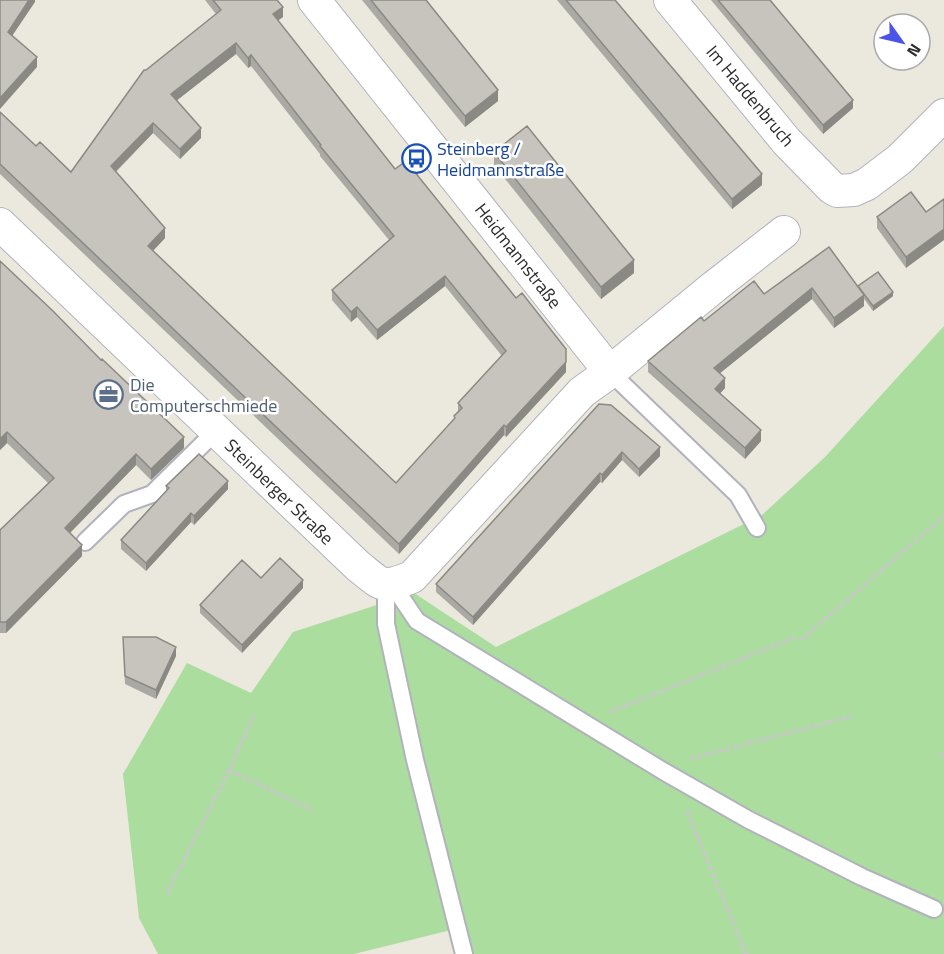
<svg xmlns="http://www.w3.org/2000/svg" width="944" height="954" font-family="'Titillium Web',sans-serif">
	<rect width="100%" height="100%" fill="#ebe8de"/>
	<path fill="#abdd9f" d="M944,326V954H457L451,930L354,954H158L139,918L123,774L187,663L251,693L293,632L414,593L496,647L762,515L825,457Z"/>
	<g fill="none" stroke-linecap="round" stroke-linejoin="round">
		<defs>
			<path id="service" d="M610,372L738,495L757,528
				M85,542L124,504L152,494L216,431
				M392,584L417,621L663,771L749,820L862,877L934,909
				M386,585V624L415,760L464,954"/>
			<path id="minor" d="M670,0L787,142L832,188L837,191L854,190L867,184L900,159L944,115
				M0,224L358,566C383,586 381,589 412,577L582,392L610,372L314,0
				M610,372L715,286L784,232"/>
		</defs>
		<use href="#service" stroke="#b2b2bd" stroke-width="20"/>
		<use href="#minor" stroke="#b2b2bd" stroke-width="34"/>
		<path stroke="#c8c8c8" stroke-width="4" stroke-dasharray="4.5 3" stroke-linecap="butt" d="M801,640L944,516
			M610,712L798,636
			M939,753L944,757
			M690,759L852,716
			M229,770L312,810
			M687,811L746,954
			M167,894L229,770L254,715"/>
		<use href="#service" stroke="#fff" stroke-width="16"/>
		<use href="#minor" stroke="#fff" stroke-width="32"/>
	</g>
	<path fill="#aba9a3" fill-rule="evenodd" d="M205,0H277L283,17L278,20L355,120L395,169L566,372L506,437L504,435L399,554L0,174V112L36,146L71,172L146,70L216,14ZM236,54L248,68L251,66L320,154V156L389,240L332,290V300L351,322L357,317L377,340L445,286L502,356L458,403V412L454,416V419L396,483L153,251L165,238L116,172L153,133L180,159L201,138L177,100Z
		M362,0H426L498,101L465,127Z
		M557,0H615L762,185L732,209Z
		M711,0H770L853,108L823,134Z
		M884,37V52L879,46V42Z
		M494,152L634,273L601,299L494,165Z
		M926,212L906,268L877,228V217Z
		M829,247L858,286L893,296L873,311L864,299V306L834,328L812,299L720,373L725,388L720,393L761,441L745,459L648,372V361L704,321L764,294Z
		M0,261L184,448L151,480L136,465L70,533L82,556L6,633H0V530L48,483L7,443L0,450Z
		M599,404L660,456L639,477L622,460L602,483L600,482L473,625L436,592V584Z
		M166,486L228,489L194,525L191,522L146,571L121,549V540L166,491Z
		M261,578L303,588L242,653L200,613V605Z
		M123,637L176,656L156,699L125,684Z"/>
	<path fill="#8b8984" d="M29,0H35V2L8,42V32Z
		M283,7V17L273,24V14Z
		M236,43V54L171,105V94Z
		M251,55V66L248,68V58Z
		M37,57V67L0,109V98Z
		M895,60H901L895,65Z
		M498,90V101L465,127V116Z
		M853,100V108L823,134V125Z
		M153,123V133L111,176V166Z
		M201,128V138L180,159V149Z
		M762,174V185L732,209V199Z
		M165,228V238L148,256V246Z
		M944,229V240L906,268V257Z
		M634,260V273L601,299V287Z
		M445,276V286L377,340V330Z
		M812,288V299L714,378V368Z
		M893,292V296L873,311V306Z
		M864,295V306L834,328V318Z
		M357,307V317L351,322V312Z
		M566,349V372L506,437V427Z
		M725,378V388L715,399V389Z
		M504,425V435L399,554V544Z
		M761,430V441L745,459V448Z
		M7,432V443L0,450V439Z
		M184,437V448L151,480V469Z
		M660,447V456L639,477V469Z
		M622,452V460L602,483V475Z
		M136,454V465L65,538V528Z
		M600,473V482L473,625V617Z
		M228,481V489L194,525V516Z
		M191,513V522L146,571V563Z
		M82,545V556L6,633V622Z
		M303,580V588L242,653V645Z
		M176,647V656L156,699V690Z"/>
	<path fill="#c7c4bd" stroke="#8b8984" stroke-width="1.5" fill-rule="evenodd" d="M0,0H29L8,32L37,57L0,98Z
		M213,0H277L283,7L273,14L395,169L406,161L516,298L522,293L566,349V362L506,427L504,425L399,544L0,164V112L36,146L40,142L71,172L144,70H146L221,10ZM236,43L248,58L251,55L321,145L320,146L394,236L332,290L351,312L357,307L377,330L445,276L506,351L458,403L462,408L454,416L455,418L396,483L148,246L165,228L111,166L153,123L180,149L201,128L171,94Z
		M371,0H426L498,90L465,116Z
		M566,0H615L762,174L732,199Z
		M718,0H770L853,100L823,125Z
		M884,37V48L879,42Z
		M527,126L634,260L601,287L494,152Z
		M911,192L926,212L944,199V229L906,257L877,217Z
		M829,247L864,295L834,318L812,288L714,368L725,378L715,389L761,430L745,448L648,361L701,317L704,321L754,281L764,294Z
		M0,261L53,311L101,360L102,359L184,437L151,469L136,454L65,528L82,545L6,622H0V530L54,478L7,432L0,439Z
		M878,272L893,292L873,306L858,286Z
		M599,404L611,405L660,447L639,469L622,452L602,475L600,473L473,617L436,584Z
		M199,454L228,481L194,516L191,513L146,563L121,540L169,488L166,486Z
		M280,558L303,580L242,645L200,605L242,560L261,578Z
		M123,637H156L176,647L156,690L125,676Z"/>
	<defs>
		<symbol id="bus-ring" viewBox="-11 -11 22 22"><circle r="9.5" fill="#fff" stroke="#1a4fb4" stroke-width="1.5"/><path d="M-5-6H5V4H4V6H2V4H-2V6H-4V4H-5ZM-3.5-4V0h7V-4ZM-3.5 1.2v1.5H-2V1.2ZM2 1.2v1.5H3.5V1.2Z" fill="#1a4fb4"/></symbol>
		<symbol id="office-ring" viewBox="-11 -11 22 22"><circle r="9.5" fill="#fff" stroke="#5c6f8a" stroke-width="1.5"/><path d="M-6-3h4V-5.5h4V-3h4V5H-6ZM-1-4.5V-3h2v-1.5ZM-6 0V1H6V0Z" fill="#5c6f8a"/></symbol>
	</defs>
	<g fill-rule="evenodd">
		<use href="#bus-ring" x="400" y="142" width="33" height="33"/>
		<use href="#office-ring" x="92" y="378" width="33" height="33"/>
	</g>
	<g text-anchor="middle" stroke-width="5" stroke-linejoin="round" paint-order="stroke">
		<g font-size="18" fill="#2b2b2b" stroke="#fff">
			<text transform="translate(750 96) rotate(50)" y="6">Im Haddenbruch</text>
			<text transform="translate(518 256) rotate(52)" y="6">Heidmannstraße</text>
			<text transform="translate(279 492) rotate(44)" y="6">Steinberger Straße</text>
		</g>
		<g font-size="18" fill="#164399" stroke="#fff" text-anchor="start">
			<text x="437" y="155">Steinberg /<tspan x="437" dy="21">Heidmannstraße</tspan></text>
		</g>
		<g font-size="18" fill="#4e5e75" stroke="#fff" text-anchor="start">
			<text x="130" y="391">Die<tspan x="130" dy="21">Computerschmiede</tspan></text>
		</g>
	</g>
	<g transform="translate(902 42) rotate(124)"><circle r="28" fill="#ffffff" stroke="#aaaaaa" stroke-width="1.5"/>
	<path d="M0-4.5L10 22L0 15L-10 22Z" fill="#4c53ea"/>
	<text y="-9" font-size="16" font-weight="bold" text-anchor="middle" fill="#2b2b2b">N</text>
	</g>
</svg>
